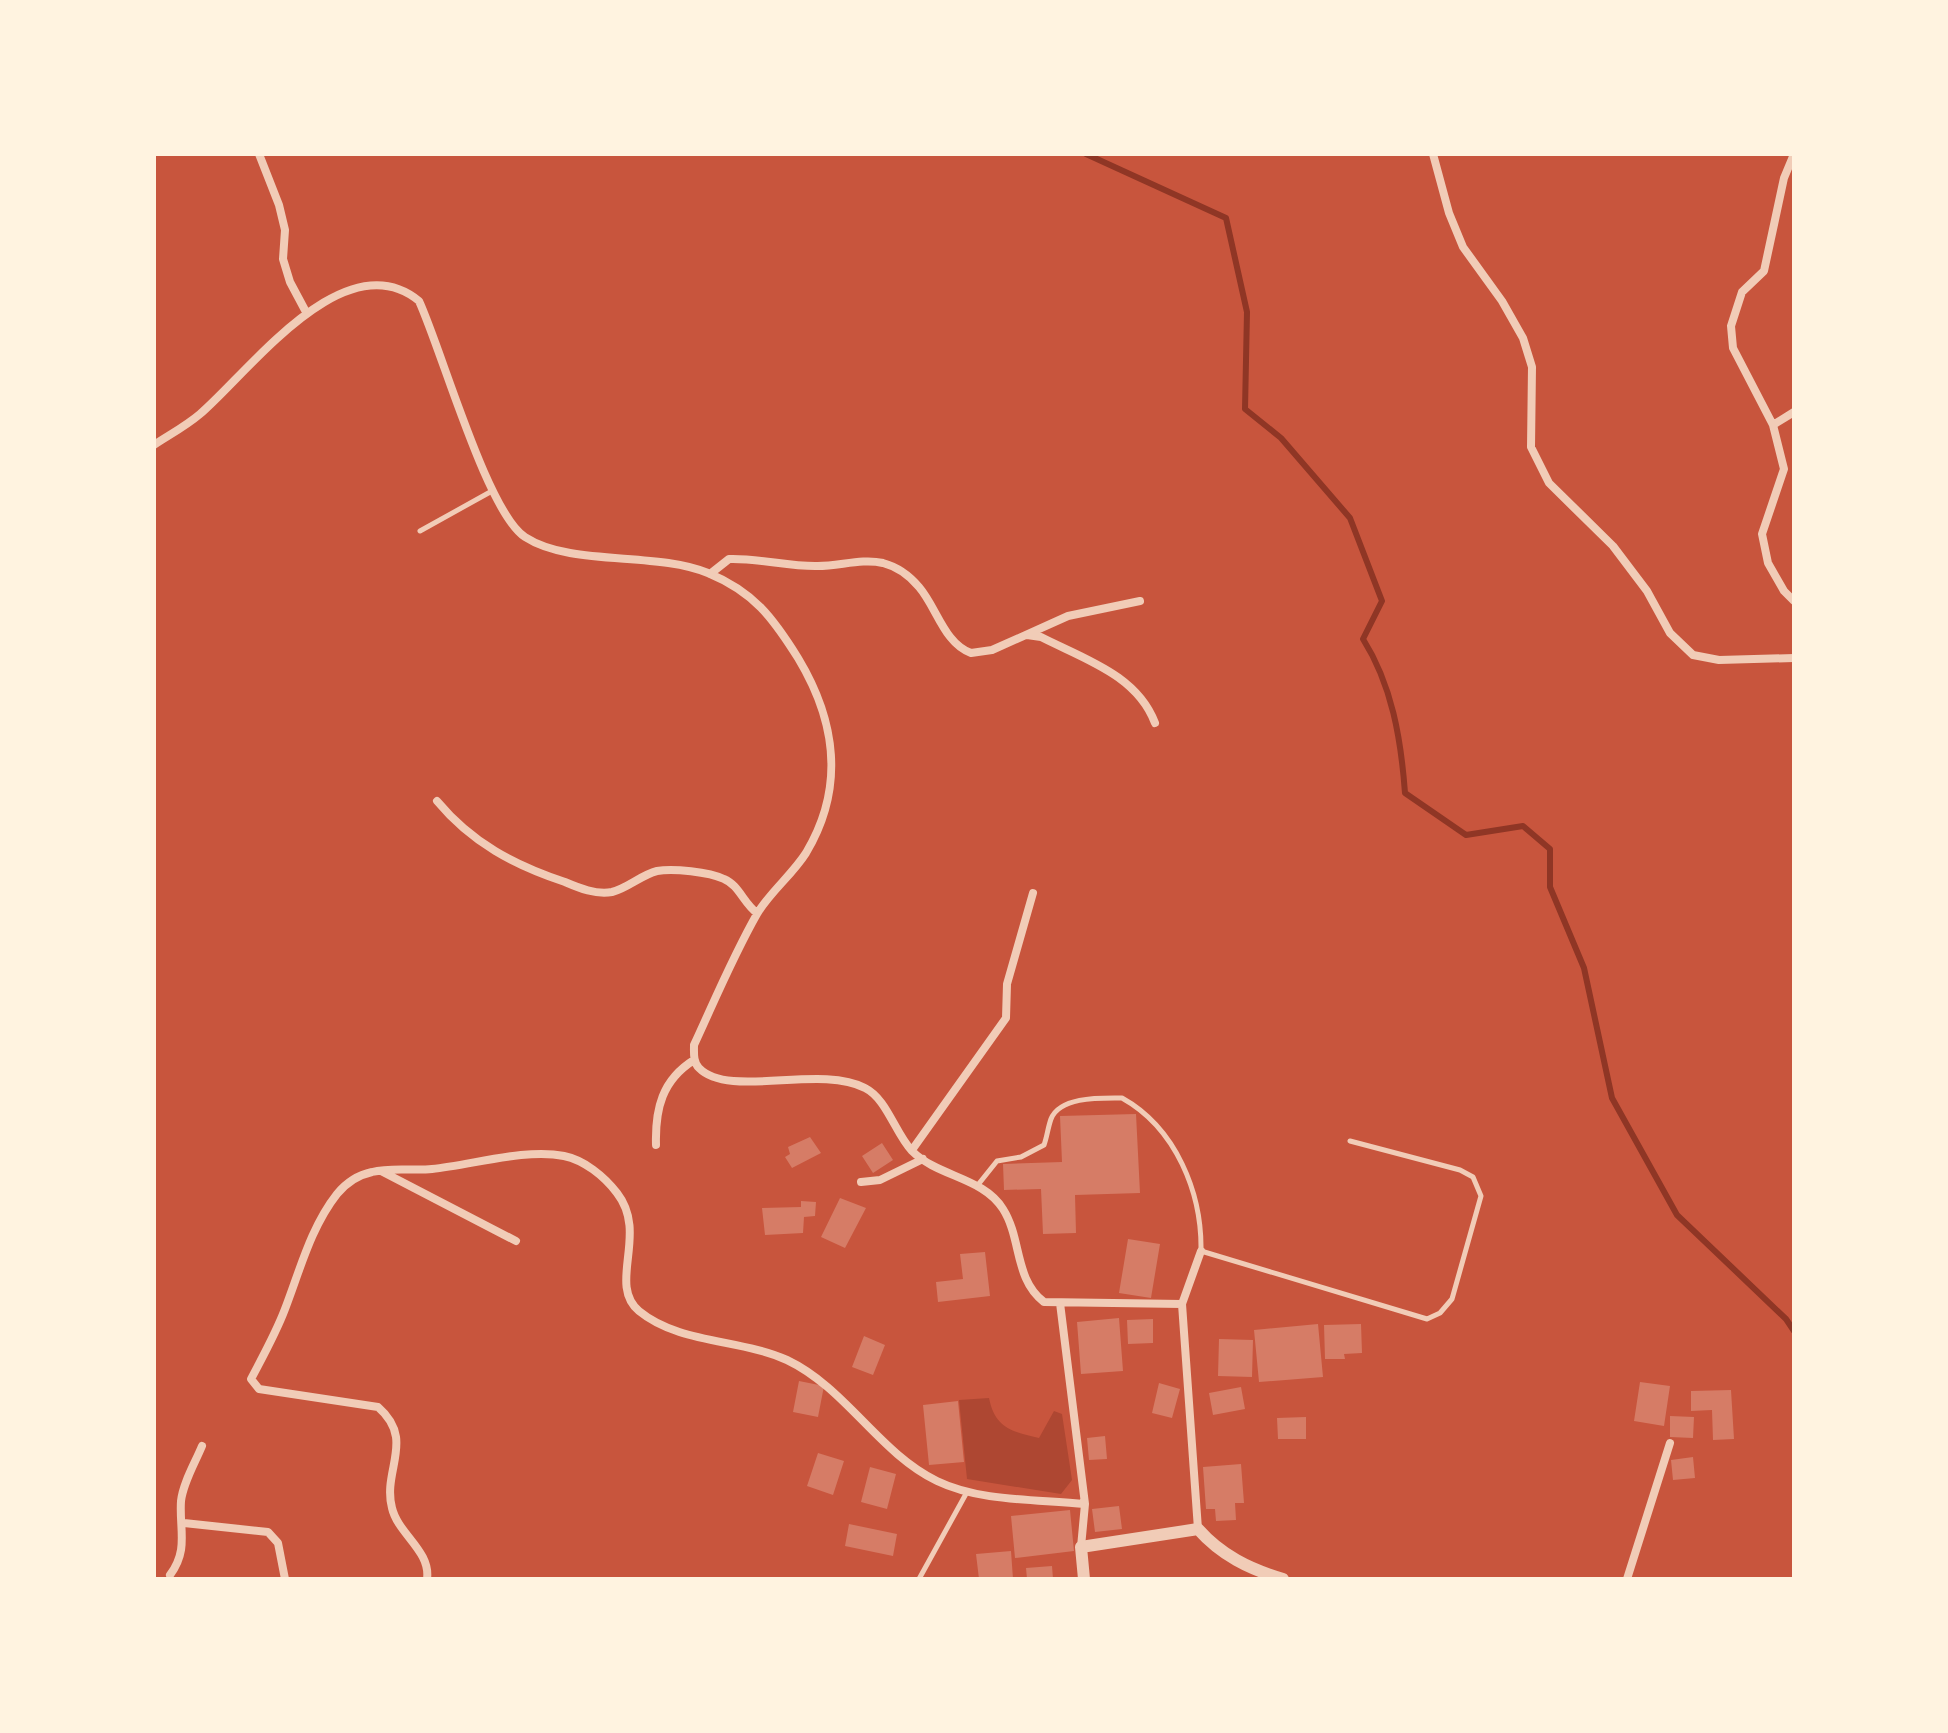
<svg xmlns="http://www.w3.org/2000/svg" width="1948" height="1733" font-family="'PT Sans',sans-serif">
	<rect width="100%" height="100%" fill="#c8553d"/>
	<path fill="#ae4732" d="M989,1398C995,1428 1012,1432 1039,1438L1054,1411L1062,1414L1072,1480L1061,1494L967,1479L959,1400Z"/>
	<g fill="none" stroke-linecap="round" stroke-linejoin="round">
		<path stroke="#8f3625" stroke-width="6" d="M1086,154L1226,218L1247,312L1245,409L1281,438L1350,518L1382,601L1363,639C1392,685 1401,739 1405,793L1466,835L1523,826L1550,849V887L1584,968L1612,1098L1677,1215L1786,1319L1794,1331"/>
	</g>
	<path fill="#d67c66" d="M1136,1114L1140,1193L1075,1195L1076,1233L1043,1234L1041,1189L1004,1190L1003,1164L1062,1162L1060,1116Z
		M810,1137L821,1153L792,1168L785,1157L790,1154L788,1147Z
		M882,1143L893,1160L873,1173L862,1156Z
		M840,1198L866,1208L845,1248L821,1237Z
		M801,1201L816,1202L815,1216L804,1217L803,1233L765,1235L762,1208L801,1207Z
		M1128,1239L1160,1244L1151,1298L1119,1293Z
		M985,1252L990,1296L938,1302L936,1282L963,1279L960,1254Z
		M1119,1318L1123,1371L1081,1374L1077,1322Z
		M1153,1319V1343L1128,1344L1127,1320Z
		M1318,1324L1323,1377L1259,1382L1254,1330Z
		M1361,1324L1362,1353L1344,1354L1345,1359H1325L1324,1325Z
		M864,1336L885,1345L873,1375L852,1367Z
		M1219,1339L1253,1340L1252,1377L1218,1376Z
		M799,1381L824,1386L818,1417L793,1412Z
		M1640,1382L1670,1386L1664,1426L1634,1421Z
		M1159,1383L1180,1389L1172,1418L1152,1413Z
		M1241,1387L1245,1409L1213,1415L1209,1393Z
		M1731,1390L1734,1439L1713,1440L1712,1410L1691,1411V1391Z
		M958,1401L964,1462L929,1465L923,1405Z
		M1670,1416L1694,1417L1693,1438L1670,1437Z
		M1306,1417V1439H1278L1277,1418Z
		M1105,1436L1107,1459L1089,1460L1087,1438Z
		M818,1453L844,1461L833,1495L807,1486Z
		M1693,1457L1695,1478L1673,1480L1671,1460Z
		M1241,1464L1244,1503H1235L1236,1520L1216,1521L1215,1509H1206L1203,1467Z
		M870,1467L896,1474L887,1509L861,1502Z
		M1119,1506L1122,1529L1095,1532L1092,1509Z
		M1070,1510L1074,1551L1015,1558L1011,1516Z
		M849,1524L897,1534L893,1556L845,1546Z
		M1011,1551L1013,1579H979L976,1554Z
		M1052,1566L1053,1579H1027L1026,1568Z"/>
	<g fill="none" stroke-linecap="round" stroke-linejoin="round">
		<path stroke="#f1ccb7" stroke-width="5" d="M420,531L492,491
			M977,1186L997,1161L1021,1157L1044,1145C1047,1137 1048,1127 1051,1119C1060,1096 1102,1098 1122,1098C1176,1128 1202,1193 1201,1251L1427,1319L1440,1313L1452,1299L1481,1196L1473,1177L1460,1170L1350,1141
			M919,1579L967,1492"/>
		<path stroke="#f1ccb7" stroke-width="8" d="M259,154L279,205L285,230L283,259L290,282L306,312
			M1433,154L1449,213L1463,247L1502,301L1523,338L1532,367L1531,447L1549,483L1613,546L1647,591L1670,633L1693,655L1719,660L1794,658
			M1794,154L1784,178L1764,271L1742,292L1731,326L1733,348L1773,425L1784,469L1762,534L1768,563L1784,591L1794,601
			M1773,425L1794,412
			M154,445C169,435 186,426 200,414C249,372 345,240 419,301C442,351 487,512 525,537C571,567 656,551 708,573C754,592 773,618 798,658C836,721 845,788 806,853C792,875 770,892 757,914C733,956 714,1002 694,1045C694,1053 693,1062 699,1068C729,1099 820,1064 865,1088C887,1099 895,1133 912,1151C938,1177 983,1177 1003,1209C1022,1239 1014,1279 1044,1302L1182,1304
			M710,574L729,559C758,558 786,566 815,566C837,567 861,558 883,563C898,567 909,575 919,587C937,608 944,643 971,653L992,650L1068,616L1140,601
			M1027,635L1041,637C1084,659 1137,675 1155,723
			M437,801C472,843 514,865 565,882C579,888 596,895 612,892C628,888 641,875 657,871C673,868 709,872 724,879C739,885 744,904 757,913
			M656,1145C655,1109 662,1080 694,1060
			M912,1150L1006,1018L1007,984L1033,893
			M381,1171L516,1241
			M861,1182L880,1180L923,1159
			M1060,1303L1085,1504L1081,1547
			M184,1523L268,1532L278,1543L285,1579
			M1198,1529L1182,1304L1201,1251
			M170,1575C189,1550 179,1529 181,1501C183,1483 195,1463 202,1446
			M427,1579C431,1551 398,1534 392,1508C382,1470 416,1440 378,1407L259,1389L251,1379C263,1356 276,1333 285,1309C300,1270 311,1227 337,1194C346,1183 358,1175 372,1172C391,1167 413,1171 432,1169C472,1165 526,1148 564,1156C584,1160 604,1176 617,1193C649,1234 607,1284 639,1311C679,1344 741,1339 787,1360C846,1388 879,1453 937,1481C980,1502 1038,1499 1085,1504
			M1627,1579L1670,1443"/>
		<path stroke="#f1ccb7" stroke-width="12" d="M1084,1579L1081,1547L1198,1529C1221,1555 1249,1569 1283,1579"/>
	</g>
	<rect width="1948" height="1733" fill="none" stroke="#fff3e0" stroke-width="312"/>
</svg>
